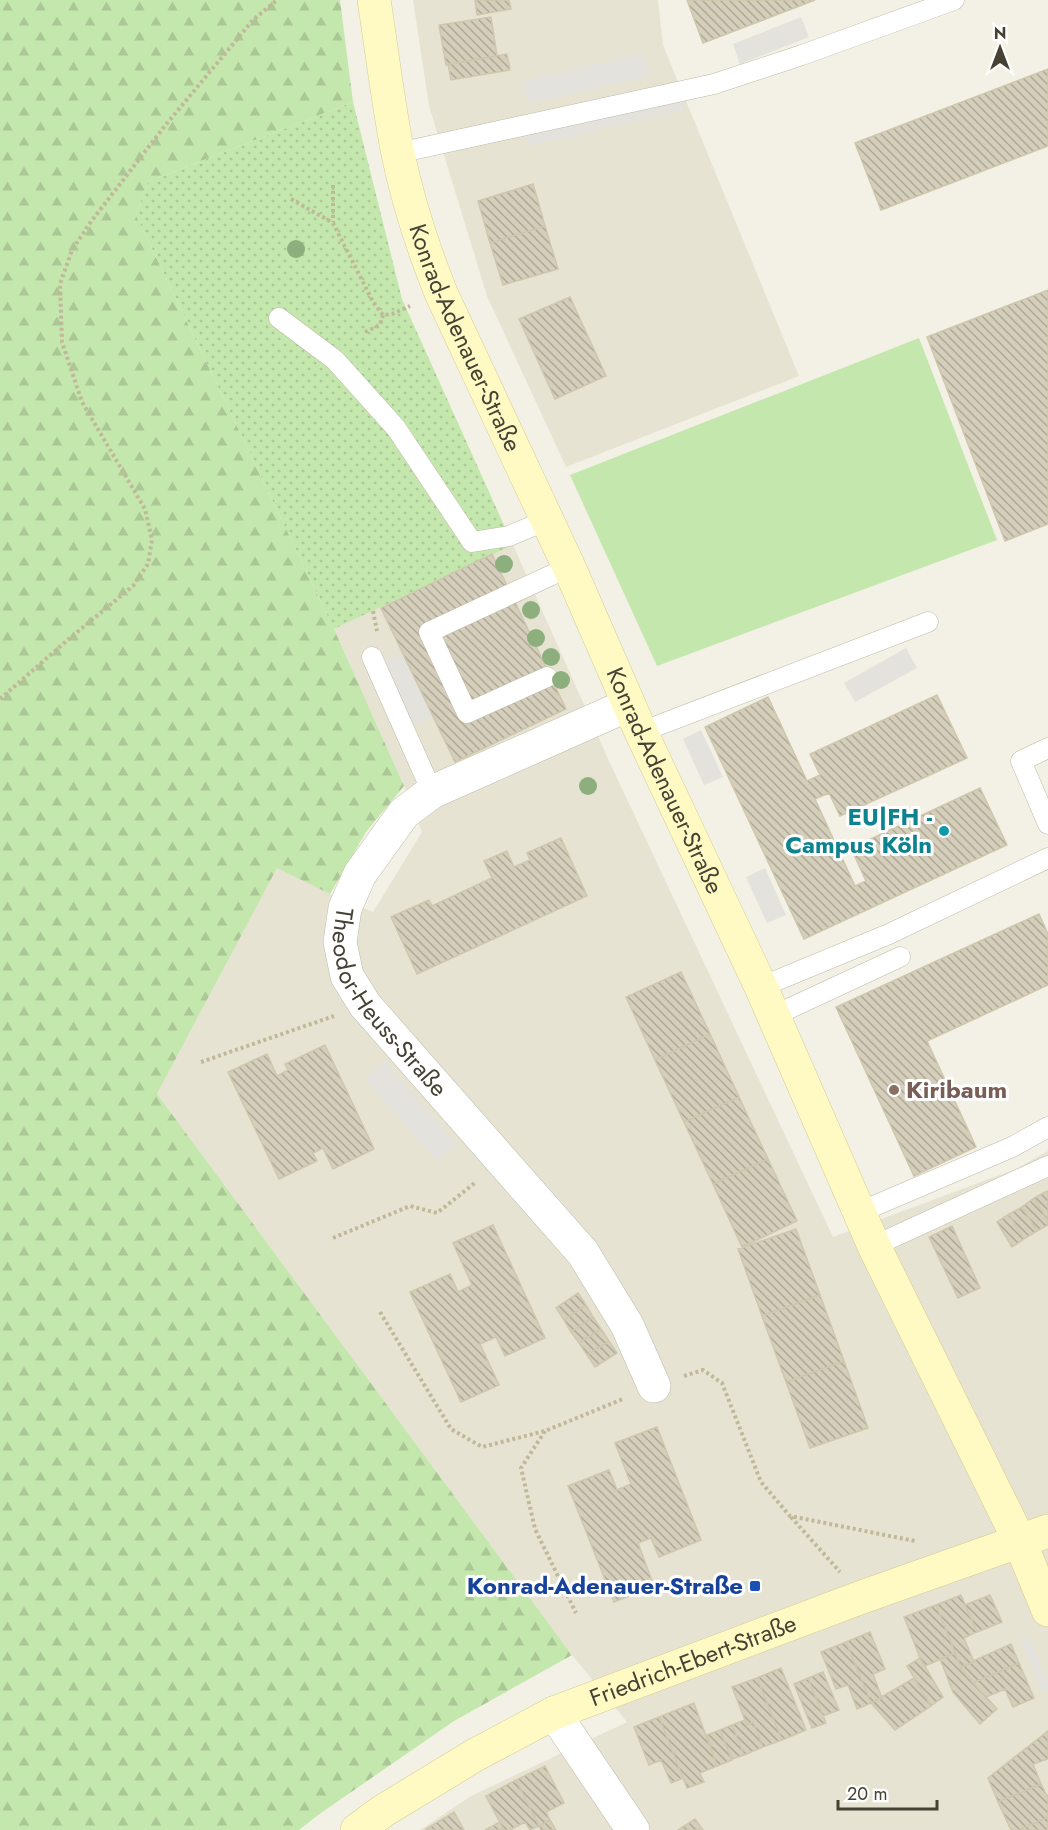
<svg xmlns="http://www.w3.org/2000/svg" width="1048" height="1830" font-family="Jost,sans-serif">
	<defs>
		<pattern id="forest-firs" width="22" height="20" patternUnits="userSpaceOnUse" patternTransform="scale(1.5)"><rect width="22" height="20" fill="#c4e7ad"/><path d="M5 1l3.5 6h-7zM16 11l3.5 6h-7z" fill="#aac795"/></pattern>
		<pattern id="park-dots" width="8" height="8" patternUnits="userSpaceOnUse" patternTransform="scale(1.5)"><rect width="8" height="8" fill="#c4e7ad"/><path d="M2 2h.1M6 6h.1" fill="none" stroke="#aac795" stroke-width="1.8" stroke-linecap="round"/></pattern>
		<pattern id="building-back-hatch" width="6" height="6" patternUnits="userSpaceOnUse" patternTransform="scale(1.5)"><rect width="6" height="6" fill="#d4ceba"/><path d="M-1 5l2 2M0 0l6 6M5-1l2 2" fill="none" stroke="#aea998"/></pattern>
	</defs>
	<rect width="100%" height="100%" fill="#f3f1e5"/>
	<path fill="#e7e3d3" d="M413,0H658L663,45L799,376L566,467L487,296L429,106Z
		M513,545L609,761L833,1237L1016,1169L1048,1151V1830H420L471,1796L627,1722L572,1655L157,1094L277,867L330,894L373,912L422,832L404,786L334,629Z"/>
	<path fill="#c4e7ad" d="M919,338L997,540L657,666L570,475Z"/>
	<path fill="url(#forest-firs)" d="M0,0H340L353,102L148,182L136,215L334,629L404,786L366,832L330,894L277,868L157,1094L572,1655L454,1721L318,1815L299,1830H0Z"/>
	<path fill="url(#park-dots)" d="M353,102L402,299L513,545L334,629L136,215L148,182Z"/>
	<path fill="#e3e2dd" d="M801,17L809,37L740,64L733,44Z
		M644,53L649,76L528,104L522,81Z
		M681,99L684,110L528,146L525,136Z
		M906,648L917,668L855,702L844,683Z
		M403,652L434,717L413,726L382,662Z
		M701,730L723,777L704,785L683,739Z
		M765,868L786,915L767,923L746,877Z
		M385,1061L456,1144L436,1161L366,1078Z
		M1030,1638L1048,1683V1691L1043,1693L1022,1641Z"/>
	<path fill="url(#building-back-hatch)" stroke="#cfc7ad" stroke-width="1.5" d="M475,0H509L511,9L477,15Z
		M687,0H815L703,43Z
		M491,17L497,56L446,65L439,25Z
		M507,54L510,70L451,80L448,64Z
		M1048,69V146L881,210L855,143Z
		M533,184L545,226L490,243L478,201Z
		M545,226L558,269L503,285L490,243Z
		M1048,290V524L1005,541L927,337Z
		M570,297L606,376L555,399L519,319Z
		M492,554L566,709L455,762L381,608Z
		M937,695L967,758L840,816L829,793L815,799L855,886L866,881L851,848L980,788L1007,845L804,939L705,727L768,697L807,781L820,775L810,754Z
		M561,838L587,896L417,974L391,917L429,900L432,906L492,878L484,861L507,851L514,867L530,860L527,853Z
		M1039,914L1048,934V985L927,1041L976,1147L914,1176L836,1007Z
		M681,972L710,1034L655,1060L626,997Z
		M710,1034L739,1097L684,1122L655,1060Z
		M325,1045L374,1149L333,1169L323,1148L313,1153L317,1161L279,1179L228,1072L267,1054L277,1076L288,1070L285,1064Z
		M739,1097L768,1159L713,1184L684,1122Z
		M768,1159L797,1221L742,1247L713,1184Z
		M1047,1191L1048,1193V1221L1034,1198Z
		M1034,1198L1048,1221V1225L1037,1231L1022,1207Z
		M1022,1207L1037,1231L1024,1239L1009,1214Z
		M1009,1214L1024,1239L1012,1247L997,1222Z
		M493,1225L545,1338L505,1356L496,1337L480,1344L499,1385L461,1402L410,1292L450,1274L458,1292L472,1285L453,1243Z
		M952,1226L980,1288L958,1298L929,1237Z
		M796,1229L820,1295L762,1316L738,1249Z
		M578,1293L586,1305L564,1320L556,1308Z
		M820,1295L844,1361L786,1382L762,1316Z
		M586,1305L593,1317L571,1332L564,1320Z
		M593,1317L601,1329L579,1343L571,1332Z
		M601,1329L609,1341L587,1355L579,1343Z
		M609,1341L617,1353L595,1367L587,1355Z
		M844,1361L868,1428L810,1448L786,1382Z
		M657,1427L701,1540L659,1557L651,1538L638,1543L654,1586L614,1602L568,1486L609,1470L617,1490L631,1484L615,1443Z
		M961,1595L977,1632L964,1638L974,1662L961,1667L936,1605Z
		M990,1595L1002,1622L977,1632L965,1605Z
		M936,1605L955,1653L925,1666L920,1658L904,1617Z
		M870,1632L885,1669L873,1674L882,1698L871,1703L846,1642Z
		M846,1642L871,1703L857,1709L848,1685L836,1689L821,1652Z
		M1011,1644L1019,1663L973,1683L961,1669V1667L974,1662L973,1661Z
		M955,1653L961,1669L997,1709L980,1724L953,1692L940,1659Z
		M920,1658L943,1697L931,1706L907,1666Z
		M1019,1663L1034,1698L1013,1707L1005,1689L986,1697L973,1683Z
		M781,1668L806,1730L782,1740L757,1678Z
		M823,1672L839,1710L823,1716L808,1678Z
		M757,1678L782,1740L763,1747L753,1722L747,1725L732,1687Z
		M808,1678L826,1723L812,1728L794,1684Z
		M914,1678L931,1706L895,1730L871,1703Z
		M694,1703L717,1766L700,1773L704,1782L687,1788L659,1717Z
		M659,1717L683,1778L671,1783L661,1760L649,1765L634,1727Z
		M745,1720L747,1725L753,1722L763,1747L744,1755L732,1725Z
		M732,1725L744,1755L732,1759L720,1730Z
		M720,1730L732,1760L717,1766L707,1735Z
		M1048,1731V1759L1033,1764L1041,1784L998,1802L988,1778Z
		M545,1766L564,1803L546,1812L550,1820L539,1826L516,1780Z
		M516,1780L539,1826L530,1830L525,1822L510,1830H504L486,1796Z
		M1041,1784L1047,1796L1048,1795V1817L1019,1830H1011L998,1802Z
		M454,1812L464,1830H427L426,1829Z
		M1048,1817V1830H1019Z
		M695,1819L703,1830H678Z
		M550,1820L556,1830H541L539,1826Z
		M500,1822L504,1830H485Z"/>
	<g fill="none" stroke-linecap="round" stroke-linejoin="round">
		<defs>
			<path id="lane" d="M398,153L714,84L802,55L954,0
				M279,318L335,360L396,428L472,542L509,536L547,520
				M372,657L432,792
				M547,677L467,713L429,632L569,567
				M641,732L928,622
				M1048,748L1021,761L1048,824
				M761,987L889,934L1048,858
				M773,1016L900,957
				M860,1212L1012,1147L1048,1127
				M874,1246L1048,1166"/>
			<g id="street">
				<path id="s1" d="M628,705L432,792L404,813L360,874L345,908L340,942L347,976L365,1005L583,1253L627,1325L654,1386"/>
				<path d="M554,1713L633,1830"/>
			</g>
			<g id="secondary">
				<path id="s2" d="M374,0C382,51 388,103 398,154C408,202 423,248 441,293L569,567L641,732L761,987L874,1246L1020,1542L1048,1610"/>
				<path id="s3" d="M357,1830L383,1811L475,1755L554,1713L862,1597L1048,1531"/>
			</g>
		</defs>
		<use href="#lane" stroke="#bebaa7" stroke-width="21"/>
		<use href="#street" stroke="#bebaa7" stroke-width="34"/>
		<use href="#secondary" stroke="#d3cc94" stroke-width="34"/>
		<path stroke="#c0b899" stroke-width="4" stroke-dasharray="3 3" stroke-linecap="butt" d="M333,185V222
			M291,199L333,223L373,302L383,315L392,314L410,306
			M365,332L380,325L383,315
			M373,611L377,631
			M0,699L64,643L133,586L148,564L152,540L145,509L82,402L62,342L60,284L72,250L90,223L164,127L253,20L277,0
			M201,1062L334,1016
			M333,1238L410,1206L437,1213L476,1182
			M380,1312L451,1429L482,1447L545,1431L623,1399
			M684,1376L703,1370L722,1383L761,1482L790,1516L915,1541
			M545,1431L521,1468L535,1529L576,1613
			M791,1517L840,1572"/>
		<use href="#lane" stroke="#fff" stroke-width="20"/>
		<use href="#street" stroke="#fff" stroke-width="33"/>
		<use href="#secondary" stroke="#fffac3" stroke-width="33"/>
	</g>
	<g fill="#8dae7d">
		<circle cx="296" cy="249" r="9"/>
		<circle cx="504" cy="564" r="9"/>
		<circle cx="531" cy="610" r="9"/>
		<circle cx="536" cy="638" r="9"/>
		<circle cx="551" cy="657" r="9"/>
		<circle cx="561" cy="680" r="9"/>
		<circle cx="588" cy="786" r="9"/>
	</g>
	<circle fill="#0f9aa8" stroke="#fff" stroke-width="2" cx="944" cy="831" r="6"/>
	<circle fill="#8d6e63" stroke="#fff" stroke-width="2" cx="894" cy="1090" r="6"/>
	<rect fill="#1a4fb4" stroke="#fff" stroke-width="2" x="749" y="1580" width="12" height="12" rx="3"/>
	<g text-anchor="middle" stroke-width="6" stroke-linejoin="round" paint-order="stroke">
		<g font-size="24" fill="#454134" stroke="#fff">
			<text dy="8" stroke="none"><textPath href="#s2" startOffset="352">Konrad-Adenauer-Straße</textPath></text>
			<text dy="8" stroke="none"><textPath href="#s2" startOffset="838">Konrad-Adenauer-Straße</textPath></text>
			<text dy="8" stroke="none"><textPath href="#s1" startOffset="472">Theodor-Heuss-Straße</textPath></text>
			<text dy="8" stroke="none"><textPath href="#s3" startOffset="378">Friedrich-Ebert-Straße</textPath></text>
		</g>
		<g font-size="24" font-weight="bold" fill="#0d838f" stroke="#fff" text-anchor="end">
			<text x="932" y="825">EU|FH -<tspan x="932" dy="28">Campus Köln</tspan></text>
		</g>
		<g font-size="24" font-weight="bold" fill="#785e54" stroke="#fff" text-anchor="start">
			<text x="906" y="1098">Kiribaum</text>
		</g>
		<g font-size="24" font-weight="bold" fill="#164399" stroke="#fff" text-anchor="end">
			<text x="743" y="1594">Konrad-Adenauer-Straße</text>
		</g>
	</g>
	<g transform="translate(1000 48)" stroke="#ffffff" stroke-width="4.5" paint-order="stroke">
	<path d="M0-4.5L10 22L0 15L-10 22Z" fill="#454134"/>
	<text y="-9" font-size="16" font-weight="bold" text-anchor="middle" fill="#454134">N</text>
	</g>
	<path d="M838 1800v9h99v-9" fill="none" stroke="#454134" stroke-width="3"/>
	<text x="847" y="1800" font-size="18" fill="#454134" stroke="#ffffff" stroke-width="4.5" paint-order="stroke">20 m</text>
</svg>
